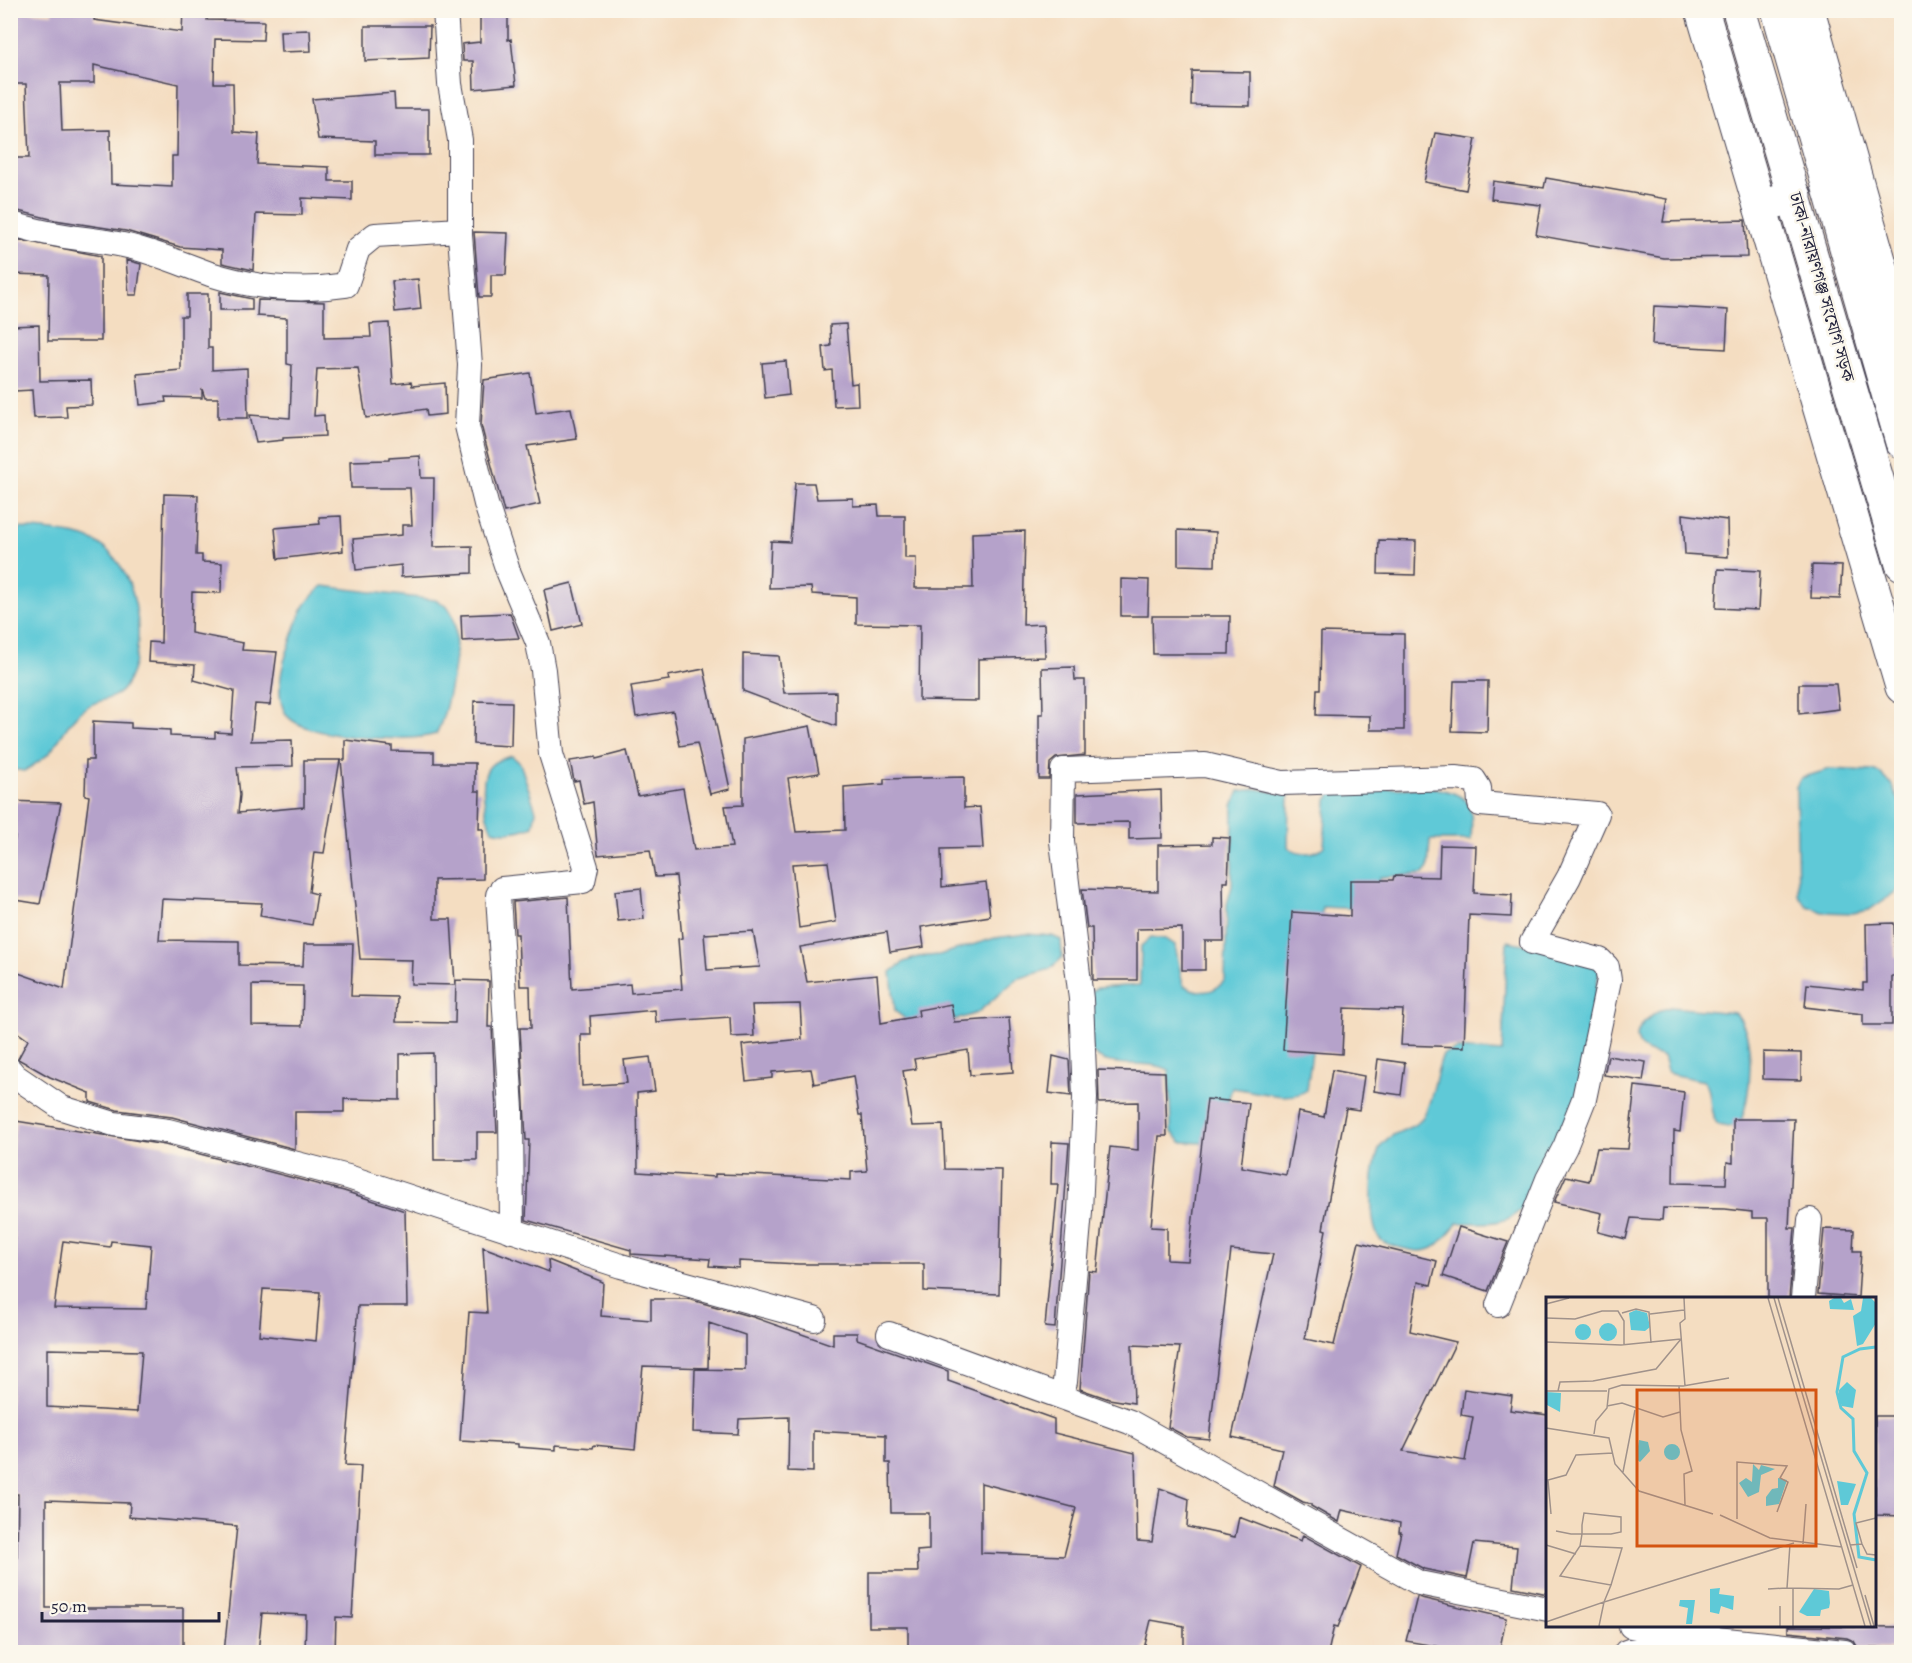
<svg xmlns="http://www.w3.org/2000/svg" width="1912" height="1663" font-family="Alegreya,'Noto Serif Bengali',serif">
	<rect width="100%" height="100%" fill="#fbf7ec"/>
	<filter id="ink" filterUnits="userSpaceOnUse"><feTurbulence type="fractalNoise" baseFrequency=".0167" numOctaves="2"/><feDisplacementMap in="SourceGraphic" scale="12" xChannelSelector="R" yChannelSelector="G"/><feConvolveMatrix kernelMatrix="1 2 1 2 8 2 1 2 1" color-interpolation-filters="sRGB"/></filter>
	<filter id="wash" filterUnits="userSpaceOnUse"><feTurbulence type="fractalNoise" baseFrequency=".008" numOctaves="4" result="noise"/><feDisplacementMap in="SourceGraphic" scale="24" xChannelSelector="R" yChannelSelector="G"/><feGaussianBlur stdDeviation="1.35" result="paint"/><feColorMatrix in="noise" values="0 0 0 0 0 0 0 0 0 0 0 0 0 0 0 0 0 1.4 0 .05"/><feComposite in="paint" operator="in"/></filter>
	<g filter="url(#wash)">
		<rect width="100%" height="100%" fill="#f4ddc1"/>
		<path fill="#5ec9d7" stroke="#407689" stroke-width="1.5" d="M20,528C41,530 67,531 87,538C139,556 152,648 123,689C116,699 97,700 87,707C68,719 63,737 49,753C43,760 32,766 24,771L10,769V546Z
			M323,586L435,600C439,602 445,605 448,608C466,626 448,713 436,734C409,743 302,740 286,714C274,695 282,664 290,644C298,619 302,602 323,586Z
			M512,756L520,763L536,811L533,826C519,832 507,834 492,830C485,815 478,779 490,766C496,760 504,758 512,756Z
			M1830,769L1873,771L1881,774L1891,784L1901,804V888L1869,910L1853,913L1822,912L1807,906L1798,895L1796,787L1801,778Z
			M1435,788C1472,796 1473,804 1471,840H1430L1428,868L1423,874L1380,877L1379,910L1322,907L1315,1029L1307,1090C1289,1103 1253,1090 1232,1088L1227,1104L1203,1143L1181,1142L1171,1131L1169,1070C1146,1058 1107,1072 1091,1051V992L1097,988L1140,985L1141,946L1151,937L1166,939L1175,945L1183,985C1199,994 1213,995 1225,980L1227,904L1232,886L1233,806L1239,791L1258,789L1289,795L1288,847C1298,854 1315,856 1324,846L1327,800L1335,789Z
			M1026,934L1052,936L1061,940L1062,958L1050,969L1017,979L977,1013L952,1021L911,1023L895,1011L891,972L904,962L918,957L939,955L995,938Z
			M1507,941L1535,946L1600,967L1577,1098L1525,1205C1507,1228 1484,1222 1458,1223C1442,1239 1437,1255 1411,1250C1402,1248 1387,1246 1381,1240C1366,1226 1371,1156 1383,1143C1395,1129 1415,1131 1424,1115C1434,1097 1435,1074 1443,1054L1457,1049L1502,1052Z
			M1670,1007L1734,1013C1757,1028 1752,1102 1739,1124L1728,1127L1718,1125C1706,1109 1714,1093 1704,1081L1671,1074L1667,1071L1663,1057C1657,1053 1647,1054 1642,1048C1626,1029 1655,1011 1670,1007Z"/>
		<g id="blocks">
			<path fill="#b5a2ca" fill-rule="evenodd" d="M12,10L52,14V10H95L94,20L182,32L183,10H207V20L264,21L263,40L215,39L214,83H233L234,132L259,134L257,164L329,167V181H352V200L302,198V215L256,214L253,270L222,263V250L180,247L126,231L55,220L10,209V158H29L26,84H10ZM94,65L178,84L177,156H172V187L111,184L110,130L62,131L60,83H94Z
				M490,10H508V40L511,39L516,85L474,89L473,61H463L462,44L480,42V17H490Z
				M365,26H430L429,58L365,61Z
				M310,30L311,51L281,52L280,31Z
				M1192,71L1250,72V106L1191,105Z
				M394,93L395,109H429V155H375V141L318,139L312,99Z
				M1435,133L1476,139L1466,190L1424,182Z
				M1546,178L1667,199L1663,222L1745,220L1747,257L1664,258L1536,235L1541,205L1491,199L1493,181L1544,188Z
				M474,232L508,233L506,275H491V297H479Z
				M10,238L101,256V341H48L49,275L10,274Z
				M126,260L141,264L137,295H129Z
				M418,279L421,309L395,312L392,281Z
				M220,292L252,299V310H220Z
				M187,294H208V348H212V370L247,368L248,418H218V398H205L202,389V398L165,397L166,402L140,405L137,374L181,370V316H187Z
				M258,300L324,302V338L371,337L370,324L389,323L393,384L411,382L412,386L445,383L446,414L427,416L426,409L366,418L358,368L317,369L314,416L324,415L325,436L283,438V440L256,443L250,415L290,418L292,365L287,364V318L257,316Z
				M1654,306L1728,310L1726,349L1652,345Z
				M846,324L851,384L857,383L858,405L834,406L832,370L825,371L823,347L831,346L830,325Z
				M39,325L40,381L91,380L92,405L66,406L67,417L34,418L32,390L15,391L10,326Z
				M786,361L789,395L765,398L762,363Z
				M530,373L536,413L571,408L577,439L527,446L540,504L504,512L481,425L484,380Z
				M420,456L421,478H434L433,547L472,546V573L401,577V565L356,570L353,539L402,535V525H412L410,488H351L350,461L389,460V458Z
				M795,483H814L817,499L853,498V506L878,505L879,516H905V558H916L915,588H973L972,533L1025,531L1023,625L1044,624L1045,657L978,659V701L919,700L920,625L856,624V597L812,594L811,587L769,588L771,541L790,542Z
				M164,494L198,495L196,555H202V562L222,563L221,593L192,592L191,633L243,643L242,650L277,652L270,705L255,704L251,741L292,740L293,766L237,767L240,795L238,813L304,807V760H340L324,853L314,852L309,892L317,894L312,925L260,916L262,903L162,899L159,940L239,941V965L303,966L304,944H353L351,996L397,997L396,1022L455,1023L456,980L489,981L488,1027H492L497,1132H477V1160H434L433,1053L400,1054V1100L344,1099V1112H295V1149L172,1117L117,1110L90,1102V1093L50,1077L18,1059L28,1040L10,1027V970L64,989L89,796L85,795L86,760H93V721L131,723V728L170,730V736L215,738V732L231,733L234,691L194,680L195,665L148,662L149,642L161,643ZM252,985L303,986L302,1026L252,1025Z
				M1683,514L1727,520L1728,557L1685,554Z
				M341,516L343,551L278,559L275,528L320,524L319,517Z
				M1178,530L1216,532L1215,566L1178,565Z
				M1379,540L1416,541L1415,575L1378,574Z
				M1812,565L1842,566L1840,599L1811,598Z
				M1718,569L1760,571L1758,610L1716,608Z
				M1121,579L1149,580L1148,616H1121Z
				M572,583L582,624L553,631L544,590Z
				M510,613L519,638L462,641L461,615Z
				M1152,616H1230L1229,654H1153Z
				M1321,632L1404,634V730H1370V716L1316,715L1317,689H1320Z
				M743,654L779,656L784,693L836,692V726L743,691Z
				M1074,667L1075,680H1085V755L1056,758L1050,763L1049,779H1039V714H1043L1042,668Z
				M704,669L730,789L710,794L697,743L680,746L673,711L636,717L631,686L669,680L668,676Z
				M1454,681H1488L1487,732L1452,731Z
				M1799,684H1836L1839,709L1799,714Z
				M474,701L512,702L511,746L473,744Z
				M810,726L819,773L788,778L796,832L845,830L844,787L884,784V779L964,777V808L980,807L983,848L941,849L942,887L986,882L990,916L921,927L924,947L890,952L887,932L800,947L807,982L877,975L881,1023L919,1016L918,1010L951,1004L954,1022L1009,1018L1013,1072L970,1075L968,1050L914,1059L916,1069L903,1071L912,1126L943,1125L945,1169L1002,1170L999,1294L924,1291V1264H799L739,1261V1268L709,1266L710,1259L631,1254V1250L526,1220L529,1140H526L520,1028H531L530,986H520L518,934H515L513,902L568,897L572,989L630,984L631,993L682,989L678,939L682,938L676,876L655,877L650,850L598,855L593,802L584,804L579,780L574,781L570,761L596,757V759L627,751L638,796L683,788L694,850L732,847L725,806L743,805V739ZM828,862L836,922L799,928L792,864ZM753,931L760,967L707,970L704,934ZM800,1004L802,1039L742,1045L746,1081L772,1078V1072L811,1069L814,1084L853,1076L859,1115H862L867,1171L851,1172V1180L752,1175L715,1174V1177L638,1172L637,1093L655,1091L650,1057L624,1060L627,1083L582,1086L581,1035H591L590,1016L655,1010L656,1022L730,1017L731,1037L754,1036L752,1005Z
				M345,740L392,746V751L434,752V763H475V791H480L479,829H483V879L434,880V919H451L455,985L411,984L412,960L360,959L341,760H345Z
				M1161,790L1162,838L1129,839V822L1077,823V794Z
				M10,801L61,803L40,904L10,899V867L15,837H10Z
				M1212,837L1230,838L1228,882H1223L1224,941H1205V970H1182V928L1137,929V980H1093L1092,928H1087L1082,889L1158,891V845L1212,844Z
				M1440,845L1476,846L1474,893L1512,895L1511,917L1469,915L1464,1047L1401,1045L1403,1010L1344,1008L1342,1054L1283,1050L1292,912L1350,916V880H1393L1394,876L1439,877Z
				M641,888L644,919L618,921L615,891Z
				M1894,923L1895,957H1902V976H1892V1025H1863V1014L1805,1007L1807,984L1863,990V983H1867L1866,924Z
				M1763,1052L1801,1053V1080L1763,1079Z
				M1053,1056L1069,1060L1071,1096L1049,1093Z
				M1608,1056L1646,1062L1643,1081L1604,1075Z
				M1378,1059L1405,1063L1401,1095L1374,1091Z
				M1098,1070L1165,1072L1167,1136H1159L1151,1227L1167,1228V1260L1188,1261L1207,1099L1249,1103L1241,1167L1286,1175L1298,1112L1324,1117L1332,1070L1364,1076L1359,1110L1346,1108L1323,1229L1326,1230L1305,1339L1334,1345L1359,1242L1437,1261L1431,1285L1418,1282L1410,1331L1456,1342L1403,1451L1465,1461L1473,1417L1461,1415L1464,1389L1512,1396L1510,1410L1548,1415V1594L1513,1587L1517,1547L1474,1543L1467,1578L1424,1569L1396,1554L1401,1532H1399L1400,1523L1342,1510L1339,1522L1311,1506V1504L1303,1502L1274,1486L1282,1449L1232,1437L1273,1254L1231,1250L1209,1439L1187,1437L1168,1427L1180,1347L1132,1345L1134,1403L1109,1399L1080,1389L1089,1271L1097,1272L1110,1147L1138,1150V1102L1099,1103Z
				M1635,1086L1684,1092L1680,1132L1674,1131L1673,1183L1726,1184L1727,1162L1733,1163V1119H1794L1789,1228H1795L1789,1299H1768V1218H1752V1212L1725,1209L1663,1208L1662,1220L1631,1218L1626,1239L1598,1232L1602,1213L1554,1202L1566,1176L1589,1181L1597,1148L1628,1149Z
				M16,1121L165,1145L344,1191L405,1211L407,1306H358L345,1465L361,1466L352,1618L336,1617L335,1653H305L306,1615L262,1613L258,1653H224L237,1526L129,1517L130,1503L46,1500V1608H183V1653H10V1558L17,1559L18,1494H10V1264L15,1235L10,1234V1164ZM63,1241L110,1247L111,1241L151,1245L146,1309L54,1308ZM263,1289L320,1292L316,1341L259,1335ZM47,1349L142,1351L137,1412L47,1407Z
				M1052,1142L1069,1143L1055,1328L1045,1327L1058,1184H1051Z
				M1459,1227L1508,1242L1488,1291L1443,1276Z
				M1824,1229L1854,1230L1853,1251H1861L1858,1297L1818,1294Z
				M483,1247L549,1272L548,1260L603,1282L601,1316L651,1320V1299H688L753,1317L833,1345V1333H857V1339L948,1371V1381L1054,1419V1433L1135,1453L1137,1541L1152,1542L1160,1488L1189,1499L1187,1527L1235,1537L1239,1517L1301,1541L1303,1535L1361,1567L1338,1627L1334,1626L1328,1653H1184V1626L1151,1620L1143,1653H908V1627H869V1572H918L917,1551L929,1550V1513H891L890,1463H886V1435L813,1431V1472L788,1471L789,1417L739,1419L738,1434L693,1432L695,1369L745,1370V1335L709,1323L708,1368L643,1366L635,1449L594,1445L593,1448L556,1445V1450L518,1447V1444L460,1441L469,1312L487,1313ZM981,1483L1076,1508L1064,1556L981,1553Z
				M1875,1416H1902V1516L1875,1515Z
				M1417,1597L1506,1618L1499,1653H1475L1406,1641Z
				M1788,1626L1902,1627V1649L1858,1648L1854,1641L1847,1638L1788,1632Z"/>
		</g>
	</g>
	<g filter="url(#ink)">
		<use href="#blocks" fill-opacity="0" stroke="#423e4f" stroke-width="1.5"/>
		<g fill="none" stroke-linecap="round" stroke-linejoin="round">
			<defs>
				<path id="street" d="M445,10L450,84L460,140V235L470,365L467,426L486,504L508,571L538,643L543,670L551,754L586,867L583,881L502,889L498,895L511,1109L512,1231
					M10,223C48,236 85,238 123,245C152,251 182,264 210,274C254,288 301,292 346,285L358,249L375,235L460,230
					M10,1070L15,1076L62,1108L114,1124L168,1131L348,1177L621,1266L814,1319
					M1803,1298L1810,1220
					M889,1334L1130,1422L1419,1583L1548,1609
					M1065,1382L1080,1212L1085,1098L1081,999L1062,841L1063,770L1205,765L1282,783L1455,778L1474,780L1479,788L1480,804L1597,814L1569,877L1532,942L1600,960L1607,967L1609,980L1584,1099L1565,1147L1548,1179L1498,1305
					M1631,1626L1676,1635L1845,1652
					M1626,1652L1675,1635"/>
				<path id="secondary" d="M1702,10L1902,687
					M1808,10L1902,341"/>
				<path id="primary" d="M1739,10L1902,564
					M1778,10L1902,442
					M1760,206L1795,196"/>
			</defs>
			<use href="#street" stroke="#423e4f" stroke-width="26"/>
			<use href="#secondary" stroke="#423e4f" stroke-width="35"/>
			<use href="#primary" stroke="#423e4f" stroke-width="35"/>
			<use href="#street" stroke="#fff" stroke-width="24"/>
			<use href="#secondary" stroke="#fff" stroke-width="33"/>
			<use href="#primary" stroke="#fff" stroke-width="33"/>
		</g>
	</g>
	<g text-anchor="middle" stroke-width="5" stroke-linejoin="round" paint-order="stroke">
		<g font-size="18" fill="#22223b" stroke="#fbf7ec">
			<text transform="translate(1822 287) rotate(74)" y="6">ঢাকা-নারায়ণগঞ্জ সংযোগ সড়ক</text>
		</g>
	</g>
	<g transform="translate(1546 1297)">
		<rect width="330" height="330" fill="#f4ddc1"/>
		<path d="M288,1H295L298,6L305,2L308,13L284,12L283,4ZM317,1H325L330,6V26L317,47L311,49L307,19L315,14ZM90,13L101,16L104,30L99,34L85,33L83,16ZM53 35a9 9 0 1 1 18 0a9 9 0 1 1-18 0ZM29 35a8 8 0 1 1 16 0a8 8 0 1 1-16 0ZM301,85L310,93L307,111L296,109L293,102V93ZM0,95L15,96L14,115L1,108ZM93,143L102,145L104,154L94,165L90,162ZM118 155a8 8 0 1 1 16 0a8 8 0 1 1-16 0ZM207,167L213,173L215,168L229,172L215,178L213,195L202,200L193,186L200,181L206,185ZM232,181L241,183L233,207L220,209V200L226,192L232,191ZM291,184L310,187L302,208H295ZM174,291L173,297L188,299L187,313L175,309L173,317L164,315V292ZM268,292L283,294L284,306L283,311L275,313L274,319H261L253,315ZM134,303H149L146,327H140L142,311L133,309Z" fill="#5ec9d7"/>
		<path fill="none" stroke="#5ec9d7" stroke-width="3" d="M330,50L314,52L297,60L291,95L295,111L307,122L308,154L321,176L308,217L313,260L330,263"/>
		<path fill="none" stroke="#a0928b" stroke-width="1.5" d="M138,1L139,22L134,26L139,89M222,1L319,329M228,1L325,329M232,1L311,271M0,7L23,1M76,16L90,12L103,15L105,46M104,17L138,13M0,21L29,22L56,14H72L78,24V48M0,45L75,48L135,42M133,89L135,133L146,174L138,177L139,208M0,94H61M12,94L14,85L47,84L110,72L135,42M61,109L76,106L117,120L134,115M0,131L63,141L69,167L93,194L167,217M48,137L50,124L61,111L63,92L76,88L137,89L183,81M77,175L89,113M5,217L2,183L20,178L30,158L67,156M174,218L224,241L296,250M191,222V165L241,169L234,181L242,185L231,215M244,247L241,291L293,292L307,288M257,247L260,207M316,247L310,226L330,221M0,248L30,257M304,248L316,247L321,257L330,258M34,249L76,251L65,288M222,292L241,291M319,298L328,329M0,325L58,305L65,288L14,279L34,249L36,237V228L38,216L75,220V235L65,237H25L10,234M53,329L58,305L248,246M234,329V309M247,329V291"/>
		<path fill="#d45411" fill-opacity="0.15" stroke="#d45411" stroke-width="3" d="M91,93H270V249H91Z"/>
		<rect width="330" height="330" fill="none" stroke="#22223b" stroke-width="3"/>
	</g>
	<rect width="1912" height="1663" fill="none" stroke="#fbf7ec" stroke-width="36"/>
	<path d="M42 1612v9h177v-9" fill="none" stroke="#22223b" stroke-width="3"/>
	<text x="51" y="1612" font-size="18" fill="#22223b" stroke="#fbf7ec" stroke-width="4.5" paint-order="stroke">50 m</text>
</svg>
